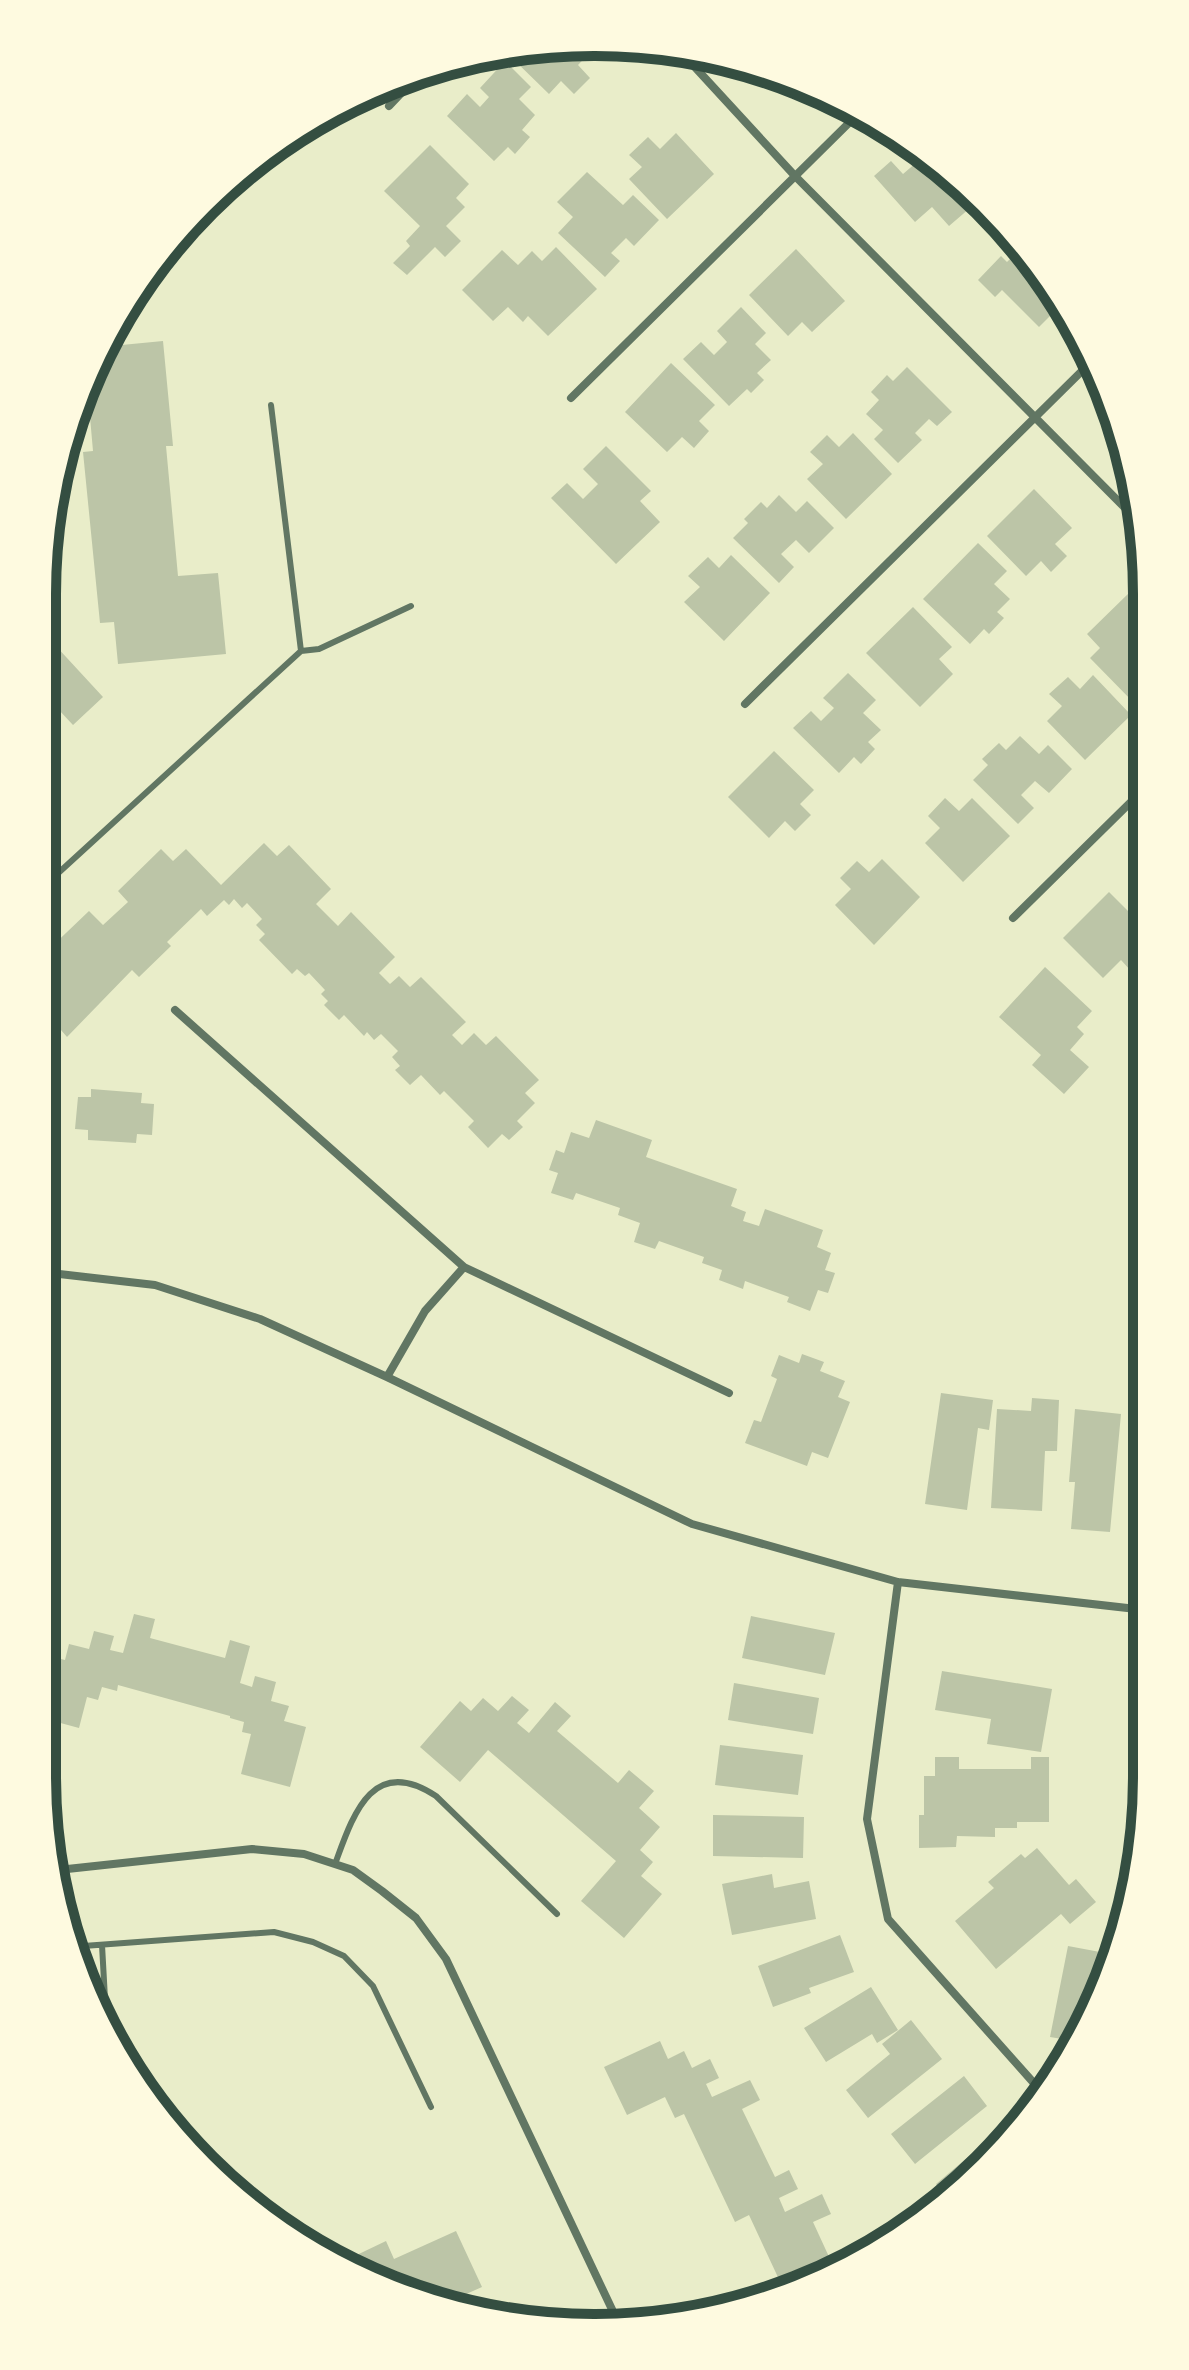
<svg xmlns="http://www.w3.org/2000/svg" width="1189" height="2370" font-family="Poppins,sans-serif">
	<rect width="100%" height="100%" fill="#e9edc9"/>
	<path fill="#bcc5a7" d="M593,44L595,47L578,65L590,78L574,94L561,81L549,94L507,53L511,49L522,47Z
		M505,61L531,87L519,99L535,115L522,130L530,137L515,154L508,147L494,161L447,116L467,94L480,107L489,97L480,88Z
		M676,133L714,174L667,219L629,179L642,167L629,155L648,137L660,149Z
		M430,145L469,184L456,198L465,207L446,226L461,241L445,257L435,247L407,275L393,263L410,246L406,241L420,226L384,191Z
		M915,146L931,156L977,202L949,226L932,207L915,222L874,176L891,161L903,174L917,162L908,152Z
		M587,172L623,205L633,195L659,220L634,246L626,238L611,253L620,261L605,277L558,233L573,217L557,202Z
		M556,247L597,289L548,336L528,316L523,322L508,307L493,321L462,290L502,250L518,265L532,251L542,261Z
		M1022,247L1033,259L1062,308L1056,314L1055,311L1039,327L1002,290L995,297L978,280L1001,256L1007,262Z
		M796,249L845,301L812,332L802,322L788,336L749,295Z
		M741,307L766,333L755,344L771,360L757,373L764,380L751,393L747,389L729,406L683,359L701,342L714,355L727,342L717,331Z
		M163,341L173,446H166L178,576L218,573L226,654L118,664L114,622L100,623L83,452L93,451L87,383L101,347Z
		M671,363L715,405L699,421L709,431L694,448L682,437L667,452L625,412Z
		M907,367L952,412L937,426L929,419L915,433L922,440L898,463L874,439L883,430L866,414L879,400L871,392L887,375L893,381Z
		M853,433L892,474L846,519L807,479L823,464L810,452L827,435L839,447Z
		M606,446L651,491L640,501L660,522L616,564L551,498L567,483L583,499L598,484L583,469Z
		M1034,489L1072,528L1055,544L1067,556L1051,572L1041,561L1026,576L987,536Z
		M779,495L796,512L807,501L834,528L809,553L796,540L781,554L794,567L779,583L733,538L748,523L744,519L761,502L767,508Z
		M978,543L1007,571L994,584L1010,599L997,612L1004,618L989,634L984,629L970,644L923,599Z
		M731,555L770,593L724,641L684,602L700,587L688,576L708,557L719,568Z
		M1131,591L1143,603V698L1136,705L1090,658L1100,648L1087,634Z
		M913,607L952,647L939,659L953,674L920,707L866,653Z
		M55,645L103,697L73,725L43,693V656Z
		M848,673L876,700L863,713L881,730L868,742L875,749L861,764L854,757L839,773L793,728L811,711L821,721L834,708L823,698Z
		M1093,675L1131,715L1085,760L1047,721L1062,706L1049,694L1068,677L1080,689Z
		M1020,736L1039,754L1048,745L1072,769L1049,793L1035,781L1021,795L1034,808L1018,824L973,780L988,765L982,759L999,743L1006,750Z
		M774,751L814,790L800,804L811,815L795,831L785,821L769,838L728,797Z
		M945,798L959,811L972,798L1010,836L963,882L925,843L940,828L928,816Z
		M264,843L277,856L289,845L331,889L316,904L338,926L351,912L395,957L379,973L390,984L399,976L410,987L421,977L466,1022L452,1035L462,1045L474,1033L486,1045L496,1036L539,1080L525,1093L535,1103L517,1121L523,1127L509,1140L502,1134L488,1148L468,1127L474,1121L444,1091L440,1095L421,1075L410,1085L395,1070L400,1066L392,1057L398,1051L381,1034L374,1040L367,1032L364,1036L344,1015L339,1020L324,1005L328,1001L321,994L325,990L309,973L305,976L297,969L292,974L259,940L265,934L256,925L262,919L247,903L242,908L234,899L229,905L224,900L207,916L201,909L167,942L171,946L139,977L132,970L67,1037L61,1030L43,1048V978L55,965L44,954L89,911L103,925L128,902L118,891L161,849L173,861L186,849L221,885Z
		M882,859L920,897L874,945L835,905L851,889L840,878L857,861L869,872Z
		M1109,892L1143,926V934L1134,943L1143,952L1144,958L1131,971L1121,960L1103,978L1063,938Z
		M1045,967L1092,1011L1077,1027L1084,1034L1070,1050L1089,1067L1064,1094L1032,1065L1041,1055L999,1017Z
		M91,1089L142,1093L141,1103L154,1104L152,1135L137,1134L136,1143L88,1140V1130L75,1129L78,1097H91Z
		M596,1120L652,1140L646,1157L737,1189L731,1206L746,1212L743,1221L759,1226L765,1209L823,1230L817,1247L831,1253L825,1270L835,1273L828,1293L818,1290L810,1311L787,1302L789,1297L745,1281L743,1289L719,1280L722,1270L702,1263L704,1257L659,1241L655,1249L634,1242L640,1223L618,1215L620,1208L576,1193L573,1200L551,1193L558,1173L549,1170L556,1150L564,1153L571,1132L589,1138Z
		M802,1354L824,1362L820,1371L845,1381L838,1397L850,1402L828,1458L812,1452L807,1466L745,1443L754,1420L761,1422L777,1379L771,1376L779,1355L799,1363Z
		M941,1393L993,1400L989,1430L978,1428L967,1510L925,1504Z
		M1032,1398L1059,1400L1057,1451H1045L1042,1511L991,1508L997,1409L1031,1411Z
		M1075,1409L1121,1414L1110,1532L1071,1529L1075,1482H1069Z
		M1137,1437H1145V1533L1135,1532L1140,1480L1133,1479Z
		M134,1614L155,1619L150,1638L225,1658L230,1640L250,1646L240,1683L252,1687L255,1676L276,1682L271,1701L289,1706L284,1721L306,1727L290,1787L241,1774L251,1734L242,1732L244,1722L230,1718V1716L118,1685L117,1691L102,1687L98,1700L87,1697L79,1728L42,1718V1666L45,1655L65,1660L69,1644L89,1649L94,1631L114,1636L110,1650L123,1653Z
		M751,1616L835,1633L825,1675L742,1658Z
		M942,1671L1052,1689L1041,1752L987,1744L991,1719L935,1710Z
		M734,1683L819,1698L813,1734L728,1720Z
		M512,1696L529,1710L517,1723L529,1733L555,1702L571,1716L557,1731L618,1783L629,1770L654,1791L639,1808L660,1827L640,1850L653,1862L641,1876L662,1894L624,1938L581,1901L616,1861L488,1750L460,1782L420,1747L460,1701L471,1711L483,1698L498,1711Z
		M720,1745L803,1755L798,1795L715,1785Z
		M935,1757H959V1769H1031V1757H1049V1822H1017V1828H995V1837L957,1836L956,1847L919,1848V1815H924V1776H935Z
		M713,1815L804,1817L803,1858L713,1856Z
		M1037,1848L1069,1885L1076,1879L1096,1902L1070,1924L1061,1914L996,1969L955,1921L994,1888L988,1882L1021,1854L1025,1858Z
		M772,1874L774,1888L809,1881L816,1919L732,1935L722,1884Z
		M840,1935L854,1972L809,1988L811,1993L773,2007L758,1966Z
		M1103,1941L1119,1943L1090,2019L1074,2041L1050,2037L1068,1946L1100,1952Z
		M871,1987L898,2030L877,2043L872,2034L826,2062L804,2028Z
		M911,2020L942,2059L868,2118L846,2090L890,2054L882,2044Z
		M660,2041L668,2059L684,2051L692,2068L710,2059L719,2078L706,2084L712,2097L750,2080L760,2100L742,2109L775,2177L789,2170L798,2189L779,2198L785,2212L822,2194L831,2214L813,2222L836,2272L783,2288L749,2215L735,2222L684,2114L675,2118L665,2097L627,2115L604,2067Z
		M964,2076L987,2106L915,2164L891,2134Z
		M1005,2126L1010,2132L985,2166L945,2195L936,2184Z
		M456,2231L482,2287L455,2299L460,2309L383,2286L340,2263L386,2241L394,2259Z"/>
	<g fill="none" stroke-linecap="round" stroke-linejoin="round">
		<path stroke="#617663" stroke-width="6" d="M271,405L301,651
			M43,887L301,651L319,649L411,606
			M335,1864C353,1815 372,1754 436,1796L557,1914
			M102,1945L106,2017
			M70,1947L274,1932L313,1942L344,1956L373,1986L431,2107"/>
		<path stroke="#617663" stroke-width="8" d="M681,52L795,176L1142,525
			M389,106L423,70
			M571,398L860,112
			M745,704L1092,361
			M1013,918L1143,790
			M175,1010L464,1267L729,1393
			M42,1272L155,1285L260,1319L387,1377L692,1524L898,1582L1145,1610
			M387,1377L425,1311L464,1267
			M898,1582L867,1819L888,1919L1040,2090
			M58,1870L252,1849L304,1854L353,1870L382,1891L416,1918L446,1959L618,2322"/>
	</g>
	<path d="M0 0H1189V2370H0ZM594 56H595A538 538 0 0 1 1133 594V1776A538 538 0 0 1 595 2314H594A538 538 0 0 1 56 1776V594A538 538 0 0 1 594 56Z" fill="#fefae0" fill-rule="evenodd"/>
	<path fill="none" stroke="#344e41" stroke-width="10" d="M594 56H595A538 538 0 0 1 1133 594V1776A538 538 0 0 1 595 2314H594A538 538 0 0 1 56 1776V594A538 538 0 0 1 594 56Z"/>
</svg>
